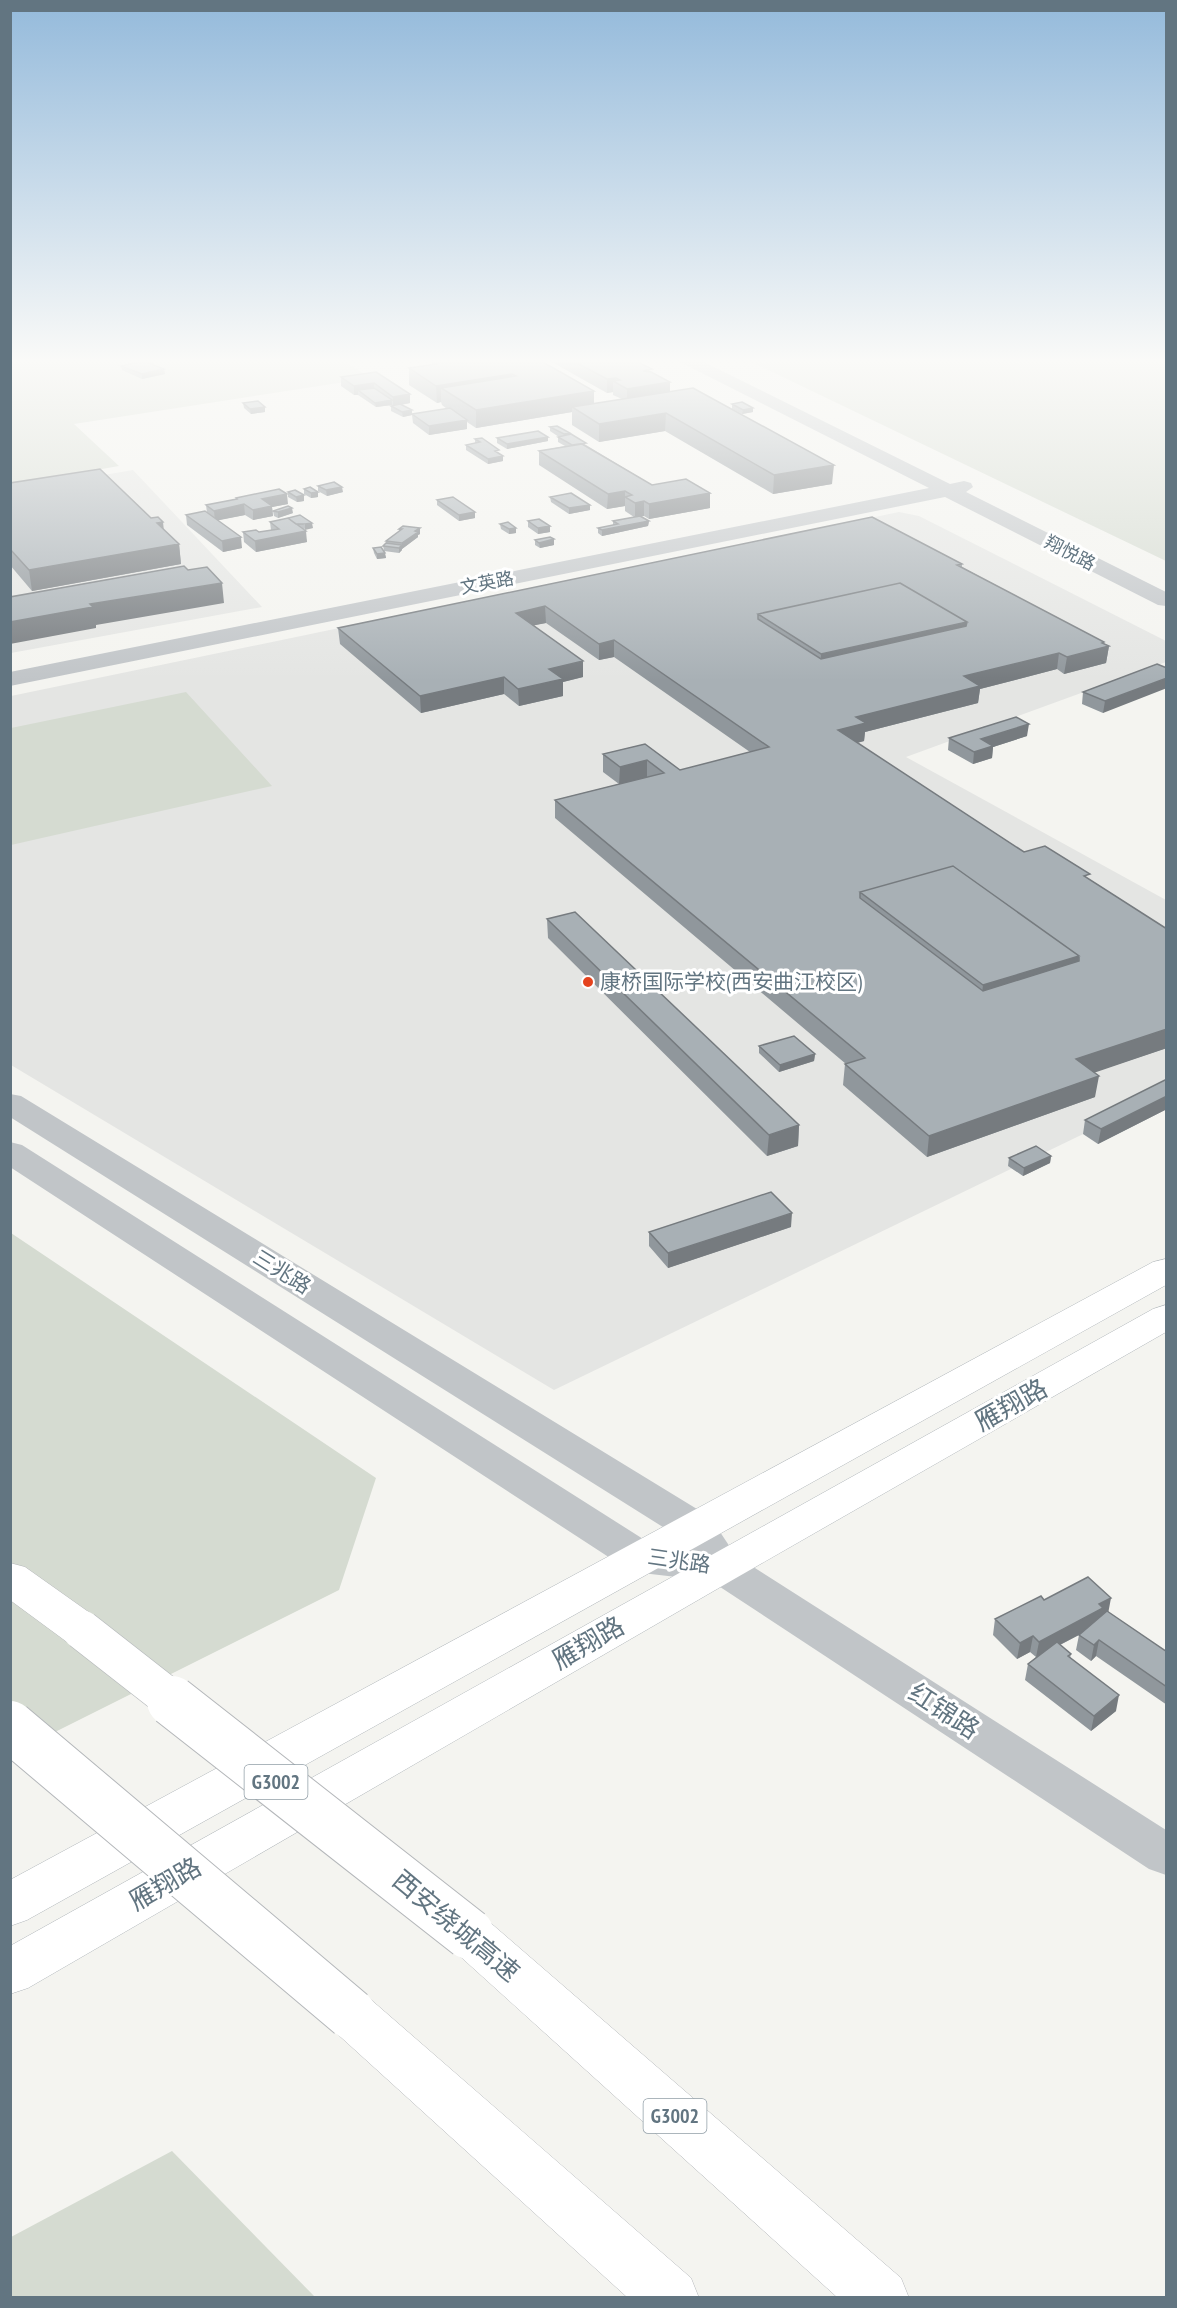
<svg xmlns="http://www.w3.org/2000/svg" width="1177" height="2308" font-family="'PT Sans Narrow','Noto Sans SC',sans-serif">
	<rect width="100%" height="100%" fill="#f4f4f0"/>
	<path fill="#e4e5e3" d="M133,470L262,607L11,653V491Z
		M899,512L919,516L1166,641V662L906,757L1166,900V1094L554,1390L11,1065V696Z"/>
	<path fill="#d5dbd1" d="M11,358H339L371,378L74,424L119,466L11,485Z
		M743,358H1166V561Z
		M186,692L272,786L11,845V728Z
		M11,1233L376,1478L339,1590L11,1754Z
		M172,2151L315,2297H11V2237Z"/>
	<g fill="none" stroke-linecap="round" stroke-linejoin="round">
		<defs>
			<path id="secondary" d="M1166,1259V1285L27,1920L10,1926V1880L1153,1262Z
				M1166,1305V1332L736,1578L28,1988L10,1994V1946L1153,1309Z"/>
			<path id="motorway" d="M10,1563L25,1567L97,1618L104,1630L97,1642L82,1646L67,1642L10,1600Z
				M469,1912L486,1919L901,2278L909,2298H838L452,1949L444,1934L452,1919Z
				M351,1991L369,1998L691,2278L699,2298H628L333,2030L325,2014L333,1998Z"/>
		</defs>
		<use href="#secondary" stroke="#b1b7bb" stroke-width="1"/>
		<use href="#motorway" stroke="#b4b7ba" stroke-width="1"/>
		<path fill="#c1c5c8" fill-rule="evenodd" d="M676,358H696L950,484L964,481L971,483L973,487L966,492L1166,592V606L1158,605L945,497L10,686V672L929,488L678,361Z
			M10,1094L21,1096L710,1517L736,1556L1166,1830V1875L1149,1869L711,1581L642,1573L627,1569L10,1167V1142L22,1145L651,1544L687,1548L682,1539L10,1117Z"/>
		<use href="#secondary" fill="#fff" fill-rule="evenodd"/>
		<use href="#motorway" fill="#fff" fill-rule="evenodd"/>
		<defs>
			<path id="motorway-bridge-far1" d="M82,1630L174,1702"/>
			<path id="motorway-bridge" d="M172,1701L469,1934
				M10,1726L351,2014"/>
		</defs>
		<use href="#motorway-bridge-far1" stroke="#b4b7ba" stroke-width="40" stroke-linecap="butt"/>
		<use href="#motorway-bridge" stroke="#b4b7ba" stroke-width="52" stroke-linecap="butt"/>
		<use href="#motorway-bridge-far1" stroke="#fff" stroke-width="39"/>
		<use href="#motorway-bridge" stroke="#fff" stroke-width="50"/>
	</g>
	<path fill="#90979c" d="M458,358L594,391V404L622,399L613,395V392L607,393L550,361V358H630L652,372L670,382V392L832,484L773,494L665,431L599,442L572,425V412L476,428L467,422V429L429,435L413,423L412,415L403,417L391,411V406H393L392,405L376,407L358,395H354L341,386V377L376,372L410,403L401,405L412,410V414L447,409L442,405L441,402L437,403L409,385V368L432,364L431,360Z
		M121,366L165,374L142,379L122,370Z
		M243,403L265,412L251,414L244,408Z
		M732,404L753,408V412L742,414L732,409Z
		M550,427L570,433V435L586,445L652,485L710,493V508L649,519L644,516H641L649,521L648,526L602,536L598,533V528L613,525V521L634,517L625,511V506L607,509L539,465V451L565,446L558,442V437H559L550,431Z
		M548,437V441L507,449L497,443V438Z
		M475,439L503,456V461L488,464L466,450V445L475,443Z
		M10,483L164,530L179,544L181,564L32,591L10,565Z
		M318,486L343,492L327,496L318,491Z
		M304,489L318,497L311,498L304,494Z
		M288,492L304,501L297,502L288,497Z
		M550,497L590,510L569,514L551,502Z
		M236,498L288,504L272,507L273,516L253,520L245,515L218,520L242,548L223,552L187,525L186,515L207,513L206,505L236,499Z
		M437,500L475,512V518L459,521L437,505Z
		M273,511L293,513L278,518L274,516Z
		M288,518L313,528L303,529L307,542L256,552L244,542L243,532H259L271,530L270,522Z
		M528,521L550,532L538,534L528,527Z
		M500,524L516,533L509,534L501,529Z
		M420,528V534L418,535V537L402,549V550L399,553L384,551L386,558L377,559L374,553L373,548L384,550L383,546L386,543V541L399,532V529Z
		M535,540L554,545L540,548L535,545Z
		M962,564V567L1109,646L1106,663L1064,674L1057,669L980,689L978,703L865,732L864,741L857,743L1024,852L1089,879L1167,929V1048L1094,1072L1095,1097L927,1157L843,1085L845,1064H846L555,818V800L619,784L603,772V754L645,744L680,770L750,752L614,657L599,660L546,623L534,625L583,677L563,682V696L519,706L504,694L421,713L340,644L338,628Z
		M1157,664L1103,713L1082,704L1083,692Z
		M1027,736L993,747L992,758L973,764L948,750L949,738Z
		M547,919L799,1125L798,1146L767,1156L548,938Z
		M759,1046L815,1054L814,1061L779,1072L759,1053Z
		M1167,1079V1109L1098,1144L1083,1134L1085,1120Z
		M1051,1156L1050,1163L1023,1176L1008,1166L1009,1158Z
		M791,1227L668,1268L649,1246V1232Z
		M1044,1600L1108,1612L1167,1652V1705L1096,1656L1091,1661L1076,1650L1079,1635L1060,1645L1071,1654L1070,1658L1116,1711L1091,1731L1025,1680L1028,1664L1036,1657L1030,1652L1017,1659L993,1635L995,1619Z"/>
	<path fill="#767b7f" d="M164,369L165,374L142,379V374Z
		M512,374L513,391L441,388V402L437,403L436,386Z
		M616,378V383L613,381V392L607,393V379Z
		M670,382V395L627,402V389Z
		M374,383V393L358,390V395H354V386Z
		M594,391V409L572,407V412L476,428V410Z
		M410,394V403L393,406V397Z
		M392,400V405L376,407L375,403Z
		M265,407V412L251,414L250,409Z
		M753,408V412L742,414L743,410Z
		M412,410V415L403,417L402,412Z
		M666,413L665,431L599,442V424Z
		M467,420V429L429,435V426Z
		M548,437V441L507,449V444Z
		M503,456V461L488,464V459Z
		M834,465L832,484L773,494L774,475Z
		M342,487L343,492L327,496L326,490Z
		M625,491V506L607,509L608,494Z
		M318,492V497L311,498V493Z
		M710,493V508L649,519V504Z
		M287,494L288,504L272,507L273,516L253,520V510L262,499Z
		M304,495V501L297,502L296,497Z
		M644,501V516L635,518V503Z
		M244,504L245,515L215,521L214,511Z
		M590,505V510L569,514V508Z
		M292,508L293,513L278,518V512Z
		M475,512V518L459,521V515Z
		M649,521L648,526L602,536V530Z
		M163,522L165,541L157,523Z
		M312,523L313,528L305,530V524Z
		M550,526V532L538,534V528Z
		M420,528V534L418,535V537L402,549V550L399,553V548L402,545V543Z
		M516,528V533L509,534V529Z
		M306,531L307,542L256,552L255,541Z
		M241,537L242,548L223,552L222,541Z
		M554,539V545L540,548L539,543Z
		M179,544L181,564L32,591L29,570Z
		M385,553L386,558L377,559V554Z
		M222,583L224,603L96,625V628L10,644V622L90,604Z
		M545,606L546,623L516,629V613Z
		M967,622L964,643L820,676L821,654Z
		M614,640V657L599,660V644Z
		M1104,642V648L1109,646L1106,663L1064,674L1067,657Z
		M1059,653L1057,669L980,689L978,703L865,732L864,741L837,748L838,730L856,717L964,676Z
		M583,661V677L563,682V696L519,706L518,689L549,669Z
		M504,677V694L421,713L420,696Z
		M1167,678V688L1103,713L1105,701Z
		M1029,724L1027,736L993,747L992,758L973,764L974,752L981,739Z
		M647,760V778L619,785L620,767Z
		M1079,956L1076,981L980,1011L983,985Z
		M1167,1029V1048L1073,1080L1076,1059Z
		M815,1054L814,1061L779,1072L780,1065Z
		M1099,1076L1095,1097L927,1157L929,1136Z
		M1167,1096V1109L1098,1144L1101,1129Z
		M799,1125L798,1146L767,1156L769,1135Z
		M1051,1156L1050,1163L1023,1176L1024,1168Z
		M792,1213L791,1227L668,1268V1253Z
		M1111,1598L1108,1614L1100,1624L1036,1657L1039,1642L1099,1604Z
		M1033,1636L1030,1652L1017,1659L1020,1643Z
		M1099,1640L1096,1656L1091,1661L1094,1645Z
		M1119,1695L1116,1711L1091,1731L1094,1716Z"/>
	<path fill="#a8b0b5" stroke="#767b7f" stroke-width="1.5" fill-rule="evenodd" d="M459,358H536L594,391L476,410L441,388L516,376L512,374L436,386L409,368L437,364L431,360Z
		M567,358H630L652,369L643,371L651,372L670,382L627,389L613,381L620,380L616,378L607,379Z
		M144,361L164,369L142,374L121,366Z
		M376,372L410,394L393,397L374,383L354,386L341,377Z
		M374,388L392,400L375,403L358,390Z
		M693,388L834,465L774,475L666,413L599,424L572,407Z
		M258,401L265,407L250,409L243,403Z
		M742,402L753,408L743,410L732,404Z
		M400,404L412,410L402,412L391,406Z
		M450,408L467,420L429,426L412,414Z
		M557,426L570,433L564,434L550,427Z
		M538,431L548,437L507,444L497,438Z
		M571,434L586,443L572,445L558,437Z
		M482,438L499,450L495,451L503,456L488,459L466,445L480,442L475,439Z
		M582,444L652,485L686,479L710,493L649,504L644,501L635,503L625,497L632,495L625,491L608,494L539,451Z
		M100,469L151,518L158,517L163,522L157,523L179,544L29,570L10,549V483Z
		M334,482L342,487L326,490L318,486Z
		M310,487L318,492L311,493L304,489Z
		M279,489L287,494L262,499L272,506L253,510L244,504L214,511L206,505L237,499L236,498Z
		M295,490L304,495L296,497L288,492Z
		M571,493L590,505L569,508L550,497Z
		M453,497L475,512L459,515L437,500Z
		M288,506L292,508L278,512L273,511Z
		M205,511L241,537L222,541L186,515Z
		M300,515L312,523L305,524H296L288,518Z
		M640,516L649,521L602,530L598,528L618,524L613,521Z
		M872,517L962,564L957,565L1104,642L1102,643L1109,646L1067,657L1059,653L964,676L980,686L856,717L866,723L838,730L1024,852L1045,846L1090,874L1084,876L1167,929V1029L1076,1059L1099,1076L929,1136L845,1064L865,1058L555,800L664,773L647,760L620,767L603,754L645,744L680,770L769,747L614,640L599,644L545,606L516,613L583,661L549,669L563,679L518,689L504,677L420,696L338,628ZM900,583L967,622L966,626L821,659L758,619V614ZM953,866L1079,956V961L983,991L860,898V892Z
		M288,518L306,531L255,541L243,532L256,530L259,532L279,529L270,522Z
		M539,519L550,526L538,528L528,521Z
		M508,522L516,528L509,529L500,524Z
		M403,526L420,528L415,531L418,532L402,543L386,541L402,529H399Z
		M550,537L554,539L539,543L535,540Z
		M386,543L402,545L399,548L383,546Z
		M381,547L385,553L377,554L373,548Z
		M184,566L188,570L207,567L222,583L90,604L93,607L10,622V597Z
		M900,583L967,622L821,654L758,614Z
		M1157,664L1167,668V678L1105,701L1083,692Z
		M1016,717L1029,724L981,739L993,746L974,752L949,738Z
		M953,866L1079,956L983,985L860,892Z
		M575,912L799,1125L769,1135L547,919Z
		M794,1036L815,1054L780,1065L759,1046Z
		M1167,1079V1096L1101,1129L1085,1120Z
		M1036,1146L1051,1156L1024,1168L1009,1158Z
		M771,1192L792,1213L668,1253L649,1232Z
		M1088,1577L1111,1598L1099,1604L1103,1608L1039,1642L1033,1636L1020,1643L995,1619L1041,1596L1044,1600Z
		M1107,1611L1167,1652V1687L1099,1640L1094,1645L1079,1635Z
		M1057,1642L1071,1654L1068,1656L1119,1695L1094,1716L1028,1664Z"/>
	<linearGradient id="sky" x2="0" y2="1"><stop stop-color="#94badb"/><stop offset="0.53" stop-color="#fafaf8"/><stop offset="1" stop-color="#fafaf8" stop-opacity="0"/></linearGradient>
	<rect width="1177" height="681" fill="url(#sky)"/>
	<circle fill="#e5431e" stroke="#fff" stroke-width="2" cx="588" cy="982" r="6"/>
	<g text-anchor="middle" stroke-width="6" stroke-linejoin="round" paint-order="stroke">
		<g font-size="18" fill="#627581" stroke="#fff">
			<text transform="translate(1070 553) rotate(27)" y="6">翔悦路</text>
			<text transform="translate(487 583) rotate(-11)" y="6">文英路</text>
		</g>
		<g fill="#fff" stroke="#919ea7" stroke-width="1.5">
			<rect x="244.5" y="1765" width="63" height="34" rx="4.5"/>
			<rect x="643.5" y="2099" width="63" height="34" rx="4.5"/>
		</g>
		<g font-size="20" font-weight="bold" fill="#627581">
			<text x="276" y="1789">G3002</text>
			<text x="675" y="2123">G3002</text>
		</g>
		<g font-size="21" fill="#627581" stroke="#fff" text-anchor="start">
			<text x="600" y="989">康桥国际学校(西安曲江校区)</text>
		</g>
		<g font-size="21" fill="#627581" stroke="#fff">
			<text transform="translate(282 1272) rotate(32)" y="7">三兆路</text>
			<text transform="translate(679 1561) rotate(8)" y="7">三兆路</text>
		</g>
		<g font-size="26" fill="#627581" stroke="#fff">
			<text transform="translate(1011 1405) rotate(-29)" y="9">雁翔路</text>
			<text transform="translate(588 1643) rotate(-30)" y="9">雁翔路</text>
			<text transform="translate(944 1711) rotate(33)" y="9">红锦路</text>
			<text transform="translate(165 1884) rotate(-30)" y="9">雁翔路</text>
			<text transform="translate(456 1926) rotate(40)" y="9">西安绕城高速</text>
		</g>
	</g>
	<rect width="1177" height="2308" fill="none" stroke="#627581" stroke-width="24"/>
</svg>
